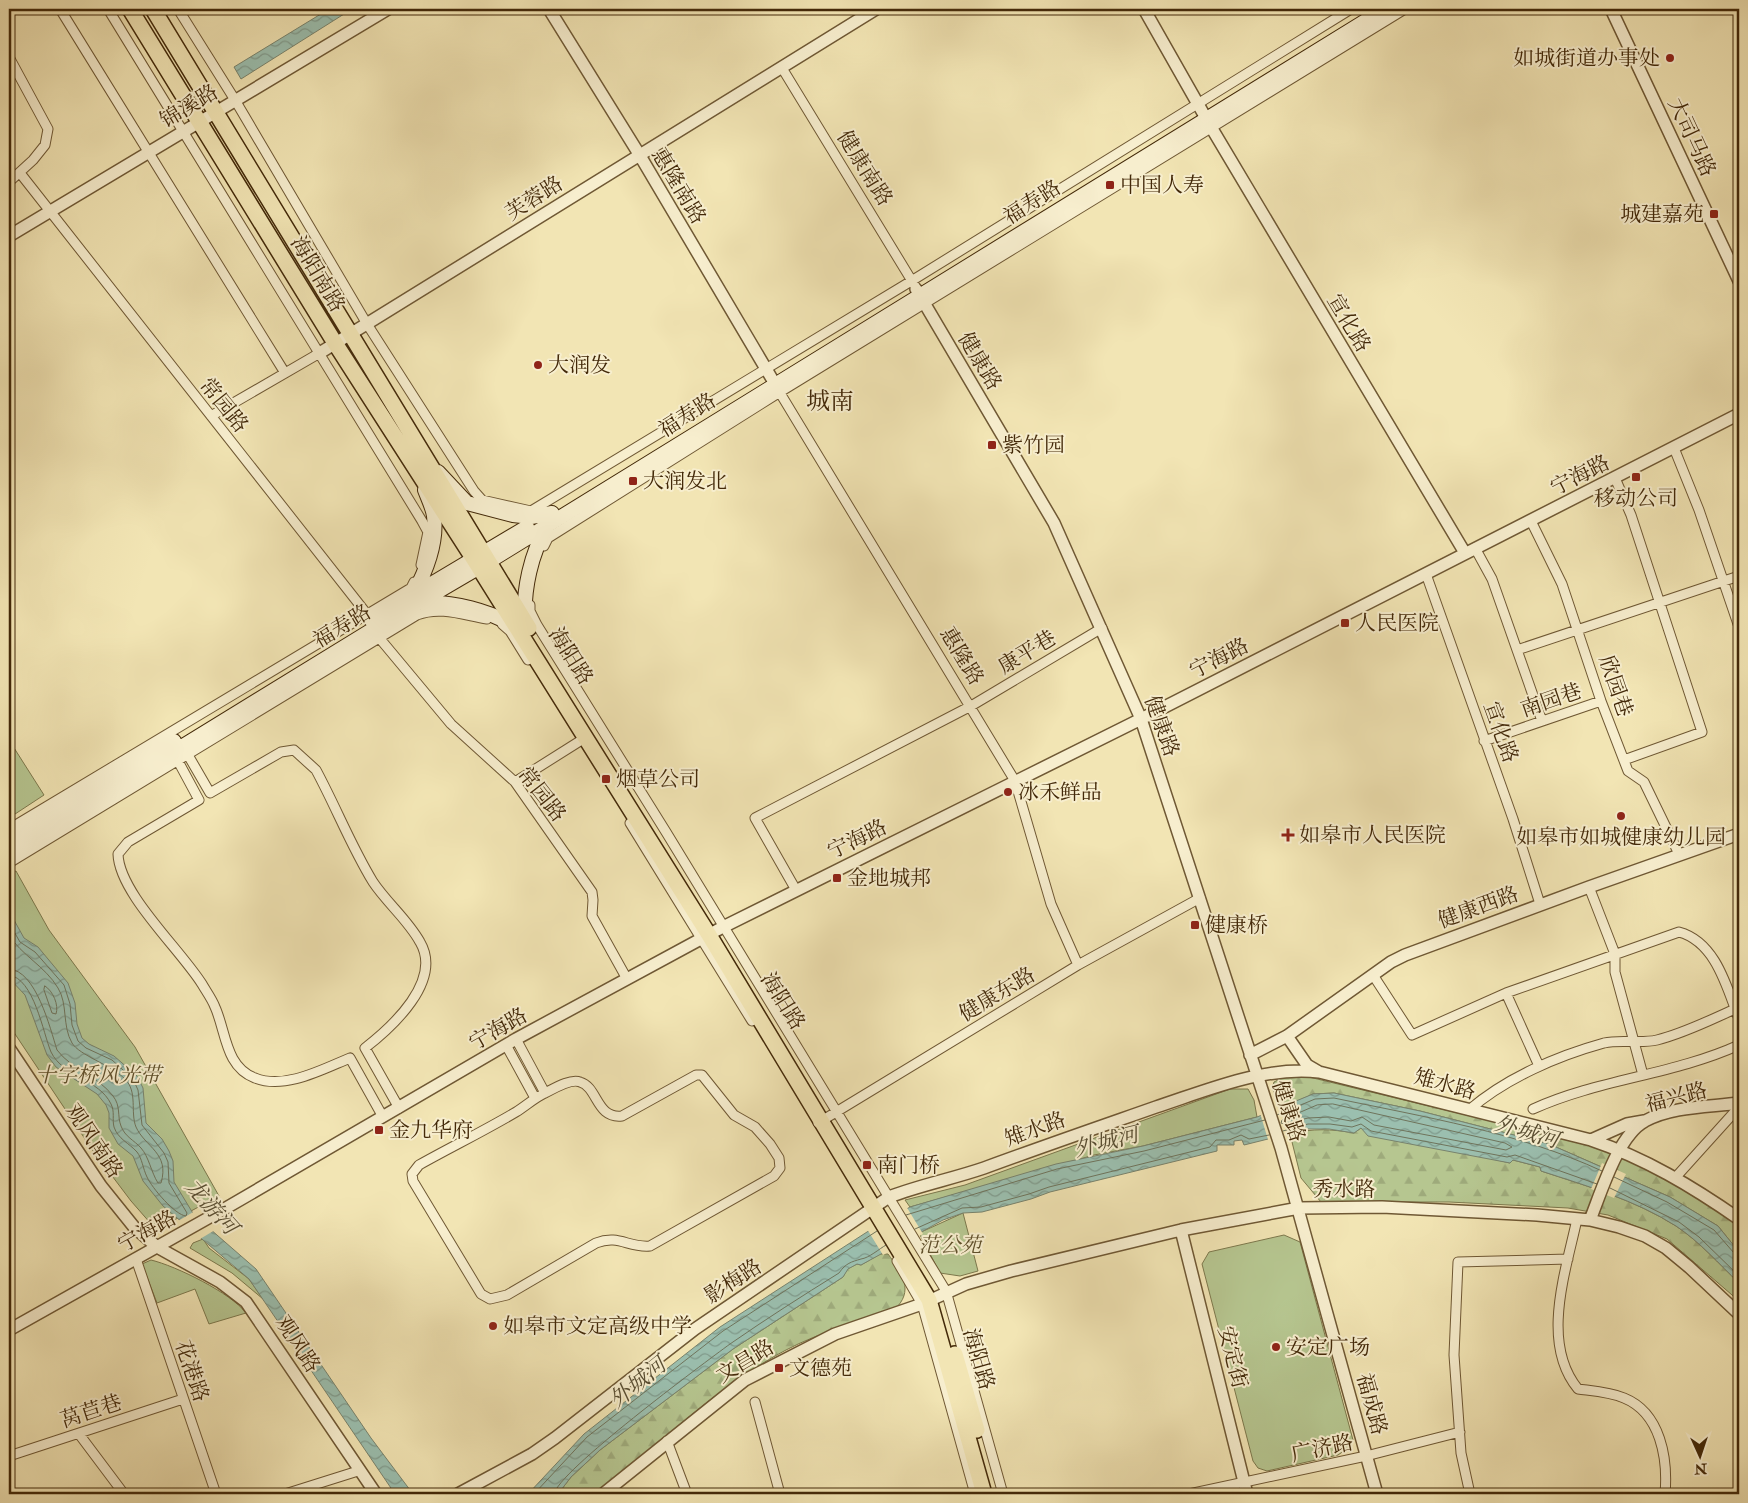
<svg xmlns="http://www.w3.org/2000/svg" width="1748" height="1503" font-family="'IM FELL Double Pica','Noto Serif SC',serif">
	<defs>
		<pattern id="forest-firs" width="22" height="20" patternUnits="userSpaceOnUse" patternTransform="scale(1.25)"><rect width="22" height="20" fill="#b6c690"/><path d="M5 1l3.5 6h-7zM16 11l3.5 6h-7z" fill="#9eaa7b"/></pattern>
		<pattern id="water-waves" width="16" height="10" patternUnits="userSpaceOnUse" patternTransform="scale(1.25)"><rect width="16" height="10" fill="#9bbfaf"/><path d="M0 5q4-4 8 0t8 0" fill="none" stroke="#809b8d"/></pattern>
	</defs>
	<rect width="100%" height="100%" fill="#f2e5b4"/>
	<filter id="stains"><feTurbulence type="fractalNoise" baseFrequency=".004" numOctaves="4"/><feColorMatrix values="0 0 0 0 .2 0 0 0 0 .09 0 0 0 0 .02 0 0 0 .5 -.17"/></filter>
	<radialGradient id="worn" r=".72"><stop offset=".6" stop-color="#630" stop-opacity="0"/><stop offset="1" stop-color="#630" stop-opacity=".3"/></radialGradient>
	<path fill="url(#forest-firs)" stroke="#7c784c" d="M1309,1077L1607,1149L1685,1190L1734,1222L1739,1226V1252L1718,1226L1670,1197L1549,1144L1420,1111L1334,1093L1313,1094L1282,1108L1272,1088L1274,1082L1282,1078Z
		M1361,1128L1510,1163L1513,1160L1540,1167L1541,1171C1587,1186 1635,1200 1676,1226C1700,1242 1719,1264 1739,1283V1301L1667,1239L1608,1215L1568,1208L1449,1202H1321L1301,1178L1290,1134C1313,1128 1331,1129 1354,1133Z
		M880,1254H888C902,1273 915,1291 894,1310C859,1322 820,1332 786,1350C717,1386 659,1444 599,1494H558L571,1477L600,1450L733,1349L843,1277L847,1269L857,1264L861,1265Z"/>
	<path fill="#b6c690" stroke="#7c784c" d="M9,740L44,795L9,818Z
		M16,871L49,930L135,1047L219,1196L163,1226L152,1225L131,1201L91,1148L9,1025V873Z
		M1230,1089H1248L1254,1100L1257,1117L1143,1146L1094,1155L910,1207L905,1200L965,1185Z
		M963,1213L978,1271L960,1276L940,1273L919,1233Z
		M1284,1235L1300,1242L1353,1440L1348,1448L1338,1455L1267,1471L1258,1468L1253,1461L1202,1264L1209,1252Z
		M203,1239L209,1248L249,1279L263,1299L232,1273L190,1248L193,1243Z
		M151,1260C176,1266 231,1293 246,1313L209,1324L195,1289L157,1303L142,1264Z"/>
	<path fill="url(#water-waves)" stroke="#78836d" d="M329,9H352L241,79L234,67Z
		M9,911L24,938L38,947L68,983L75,1003L77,1024L82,1038L89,1044L114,1056L137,1076L143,1088L146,1123L162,1139L169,1151L173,1161L174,1182L194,1215L256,1269L371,1438L413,1494H395L249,1279L163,1206L143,1181L133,1156L118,1144L109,1128V1113L106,1105L97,1094L56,1067L47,1055L25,995L9,978Z
		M1334,1093L1420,1111L1549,1144L1670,1197L1718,1226L1739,1252V1283C1719,1264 1700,1242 1676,1226C1635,1200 1587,1186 1541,1171L1540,1167L1513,1160L1510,1163L1368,1136L1361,1128L1354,1133L1329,1129H1308L1244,1145L1242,1140L1234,1141V1145H1217V1151L1050,1192L1031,1199L982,1212L963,1213L943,1220L861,1265L857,1264L848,1269L843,1277L733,1349L600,1450L571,1477L558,1494H528L584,1434L720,1327L867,1232L910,1207L1056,1164L1143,1146L1257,1117L1313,1094Z"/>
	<path fill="#f2e5b4" d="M1280,1106L1290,1137L1269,1143L1260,1113Z
		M1602,1163L1626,1174L1614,1198L1591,1189Z
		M906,1206L923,1234L883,1255L867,1229Z
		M195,1211L215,1230L200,1239L178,1221Z"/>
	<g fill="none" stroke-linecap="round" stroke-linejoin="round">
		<path stroke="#6f745c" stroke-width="1" d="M9,923L20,942L35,952L64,985L70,1004L72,1025L78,1041L86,1048L112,1060L133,1079L138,1090L142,1125L164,1153L168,1162L169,1183L187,1213L186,1216C175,1215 152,1188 147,1177C143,1169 142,1158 137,1152C129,1143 118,1139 114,1127C112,1119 115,1112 111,1104C99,1079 63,1077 51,1052C43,1033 34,978 9,975
			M9,935C21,955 45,966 58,988C68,1004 62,1026 72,1043C79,1055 111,1065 125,1079C138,1092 130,1112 136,1127C145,1147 170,1153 161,1183H158C151,1172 149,1157 141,1148C134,1140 125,1137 121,1126C117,1116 121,1106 113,1096C98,1076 72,1070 57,1050C50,1028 36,970 9,969
			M45,986C53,991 59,1005 56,1014L52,1013L44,990Z
			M1333,1104L1505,1143L1512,1147L1506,1150L1374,1125L1362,1117L1351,1121L1329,1117L1308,1118L1284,1124L1281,1123L1282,1120L1317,1105Z
			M1277,1115L1315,1099L1334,1098C1424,1117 1518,1132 1602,1171
			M1283,1131L1308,1124H1330L1352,1127L1361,1124L1371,1131L1507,1157L1515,1155L1597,1184
			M1614,1177L1667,1202L1714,1230L1734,1253L1739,1255
			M1610,1188L1679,1222L1699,1237L1739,1276
			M906,1215L1057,1169L1144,1151L1265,1120
			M915,1229L962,1208L981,1207L1029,1194L1049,1187L1210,1147L1216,1140H1229L1241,1135L1249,1139L1269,1135
			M534,1494L587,1437L723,1331L877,1231
			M554,1494C557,1472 704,1363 730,1344C766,1319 802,1296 839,1273C846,1263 851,1262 861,1259C869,1258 879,1249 886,1245"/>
		<defs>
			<path id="minor" d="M60,9L285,373
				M108,9L422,521L428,532L421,565
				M178,9L235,100L367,324L474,491L482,500L531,511L913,280L1351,9
				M9,57L48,129L45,145L33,160L9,182
				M782,68L915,286
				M20,173L370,618
				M777,388L1015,781L1051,904L1078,965
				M211,416L318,354
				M1674,448L1699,510L1739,627
				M1615,478L1631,515L1702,732L1624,760
				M1531,521L1562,584L1601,701L1628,771L1644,782L1679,854
				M544,546L548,538L780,392L1405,9
				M1475,548L1492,579L1542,721
				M1426,574L1513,819L1540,904
				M530,605V611L537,625L666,832L946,1291L1003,1494
				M502,624L510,631L528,660
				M376,634L451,724L515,782L592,892L593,900L592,916L627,979
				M1517,650L1739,576
				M1484,741L1601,701
				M188,755L210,793L281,752L294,750L316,770C336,807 351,846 373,882C387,903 408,920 420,942C443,981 392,1027 365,1048L399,1108
				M178,761L199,800L128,842L118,854C119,893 180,949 202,984C206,991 212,999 215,1007C226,1031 225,1067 255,1078C285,1090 323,1069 350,1058L383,1117
				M515,782L580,741
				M630,823L752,1021
				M9,829L411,588L414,582
				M9,863L417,615C440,606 463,615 487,619
				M1589,887L1615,954V972L1643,1075
				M796,890L755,818L971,706L1102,628
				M1373,975L1412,1035L1506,993L1679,932C1716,942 1727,988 1739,1019
				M1506,993L1539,1066
				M516,1039L545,1093
				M506,1045L535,1098
				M696,1075H702L734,1115L755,1127L770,1144L779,1158L780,1168L774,1176L650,1246C628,1248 619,1234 596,1243L507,1295L490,1299L481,1294L413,1181L412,1174L419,1165C451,1147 484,1131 516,1112C526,1106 534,1098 545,1093C553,1089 571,1078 580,1082C598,1087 596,1119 622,1116Z
				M1533,1109C1599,1079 1673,1075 1739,1045
				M1469,1110C1506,1078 1557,1056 1604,1043C1621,1039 1640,1044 1657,1040C1685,1033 1710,1020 1735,1009
				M818,1123L1078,965L1200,898
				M1675,1178L1739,1107
				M1577,1219C1566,1271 1540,1343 1578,1389C1593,1391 1610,1392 1624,1398C1661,1413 1668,1459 1665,1494
				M136,1259L216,1494
				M897,1261L922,1304L975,1494
				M755,1402L780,1494
				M79,1434L124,1494
				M667,1441L687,1494
				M9,1456L183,1399
				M285,1494L358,1471
				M1189,1494L1366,1456L1460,1432
				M1470,1494L1461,1453L1454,1355L1458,1262L1568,1259"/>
			<path id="tertiary" d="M549,9L639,154L775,384
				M1144,9L1211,127L1465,553
				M1611,9L1739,281
				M9,236L388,9
				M916,289L1054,523L1141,719L1281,1148L1377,1494
				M318,354L876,9
				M1287,1036L1307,1065L1319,1072L1591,1140C1645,1158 1693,1187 1739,1219
				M9,1048L101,1186L134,1227L157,1247L220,1282L246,1302L376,1494
				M1250,1055L1287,1036L1391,962L1405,955L1589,887L1739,834
				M1591,1140L1627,1124L1644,1121
				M1590,1220C1601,1193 1618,1135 1645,1121C1672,1106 1710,1107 1739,1103
				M1181,1230L1247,1494
				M9,1330L226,1208L516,1039L723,927L1141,719L1739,414
				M458,1494L532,1454L555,1438L695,1329L889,1197C920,1185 952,1179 984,1168C1041,1147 1099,1127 1156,1107C1208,1090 1263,1066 1319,1072
				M603,1494L745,1380L835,1334L922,1304L966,1284L1011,1271L1181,1230L1299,1208L1382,1207L1537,1215L1590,1220L1619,1227L1645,1236L1666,1248L1689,1267L1739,1314"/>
			<path id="secondary" d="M438,472L467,503L513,515L531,517L552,513
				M414,593C426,571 437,542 434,516C433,508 428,498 425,490
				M422,603C453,601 490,611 516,627
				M371,620L527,527
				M525,621C523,590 531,553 547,527
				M9,840L174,741
				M9,853L372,630L488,562L1385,9"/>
			<path id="primary" d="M130,9L335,343L473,558L709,935L929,1300L984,1494
				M153,9L529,628
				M955,1354L977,1430"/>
		</defs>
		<use href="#minor" stroke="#6f5834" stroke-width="11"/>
		<use href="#tertiary" stroke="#6f5834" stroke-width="14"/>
		<use href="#secondary" stroke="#432909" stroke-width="16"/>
		<use href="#primary" stroke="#432909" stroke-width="18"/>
		<use href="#minor" stroke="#f7eece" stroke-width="9"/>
		<use href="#tertiary" stroke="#f7eece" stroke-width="11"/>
		<use href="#secondary" stroke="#f7eece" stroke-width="14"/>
		<use href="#primary" stroke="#f2e5b4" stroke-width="15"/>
	</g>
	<g fill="#8f2418" stroke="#f7eece" stroke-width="2">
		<circle cx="1670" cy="58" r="5"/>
		<rect x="1105" y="180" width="10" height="10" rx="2.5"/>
		<rect x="1709" y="209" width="10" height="10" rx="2.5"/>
		<circle cx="538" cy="365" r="5"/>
		<rect x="987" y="440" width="10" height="10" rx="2.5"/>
		<rect x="1631" y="472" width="10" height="10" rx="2.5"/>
		<rect x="628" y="476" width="10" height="10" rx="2.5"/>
		<rect x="1340" y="618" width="10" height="10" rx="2.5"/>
		<rect x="601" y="774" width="10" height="10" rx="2.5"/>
		<circle cx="1008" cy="792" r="5"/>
		<circle cx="1621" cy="816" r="5"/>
		<path d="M1285.5 827.5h5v5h5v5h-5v5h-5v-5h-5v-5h5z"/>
		<rect x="832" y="873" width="10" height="10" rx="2.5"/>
		<rect x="1190" y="920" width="10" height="10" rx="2.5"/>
		<rect x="374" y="1125" width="10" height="10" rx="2.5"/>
		<rect x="862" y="1160" width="10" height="10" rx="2.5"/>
		<circle cx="493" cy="1326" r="5"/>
		<circle cx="1276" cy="1347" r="5"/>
		<rect x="774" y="1363" width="10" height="10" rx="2.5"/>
	</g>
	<g text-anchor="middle" stroke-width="4" stroke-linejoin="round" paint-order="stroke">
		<g font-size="21" fill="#432909" stroke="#f7eece" text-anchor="start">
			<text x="1660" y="65" text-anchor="end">如城街道办事处</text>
			<text x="1120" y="192">中国人寿</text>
			<text x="1704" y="221" text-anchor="end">城建嘉苑</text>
			<text x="548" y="372">大润发</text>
			<text x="1002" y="452">紫竹园</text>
			<text x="643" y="488">大润发北</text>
			<text x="1636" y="505" text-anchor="middle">移动公司</text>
			<text x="1355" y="630">人民医院</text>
			<text x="616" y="786">烟草公司</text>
			<text x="1018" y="799">冰禾鲜品</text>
			<text x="1299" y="842">如皋市人民医院</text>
			<text x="1621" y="844" text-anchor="middle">如皋市如城健康幼儿园</text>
			<text x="847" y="885">金地城邦</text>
			<text x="1205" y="932">健康桥</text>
			<text x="389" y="1137">金九华府</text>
			<text x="877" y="1172">南门桥</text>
			<text x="503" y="1333">如皋市文定高级中学</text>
			<text x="1286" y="1354">安定广场</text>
			<text x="789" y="1375">文德苑</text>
		</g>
		<g font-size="21" fill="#432909" stroke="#f7eece">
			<text transform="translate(189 106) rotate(-31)" y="7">锦溪路</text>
			<text transform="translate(1692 137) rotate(65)" y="7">大司马路</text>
			<text transform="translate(865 168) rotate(58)" y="7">健康南路</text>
			<text transform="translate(679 186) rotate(59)" y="7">惠隆南路</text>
			<text transform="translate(534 198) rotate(-32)" y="7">芙蓉路</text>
			<text transform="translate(1032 202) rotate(-32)" y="7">福寿路</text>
			<text transform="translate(318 274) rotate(59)" y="7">海阳南路</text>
			<text transform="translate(1349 323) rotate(59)" y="7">宣化路</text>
			<text transform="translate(980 361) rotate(59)" y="7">健康路</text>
			<text transform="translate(224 405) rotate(51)" y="7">常园路</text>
			<text transform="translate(687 415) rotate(-32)" y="7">福寿路</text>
			<text transform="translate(1580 475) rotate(-27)" y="7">宁海路</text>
			<text transform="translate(342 626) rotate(-31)" y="7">福寿路</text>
			<text transform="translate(1027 652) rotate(-31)" y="7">康平巷</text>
			<text transform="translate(571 656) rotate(58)" y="7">海阳路</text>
			<text transform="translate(962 656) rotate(59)" y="7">惠隆路</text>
			<text transform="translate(1219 658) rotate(-27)" y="7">宁海路</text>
			<text transform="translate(1616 686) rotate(71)" y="7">欣园巷</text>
			<text transform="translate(1551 700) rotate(-19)" y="7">南园巷</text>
			<text transform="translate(1162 726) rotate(70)" y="7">健康路</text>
			<text transform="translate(1501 732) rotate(70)" y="7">宣化路</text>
			<text transform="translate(542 794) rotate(52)" y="7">常园路</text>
			<text transform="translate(857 839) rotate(-26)" y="7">宁海路</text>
			<text transform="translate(1478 907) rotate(-20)" y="7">健康西路</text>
			<text transform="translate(997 994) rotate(-31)" y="7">健康东路</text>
			<text transform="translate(783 1001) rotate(58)" y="7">海阳路</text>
			<text transform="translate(498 1029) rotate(-30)" y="7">宁海路</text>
			<text transform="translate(1445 1084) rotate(15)" y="7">雉水路</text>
			<text transform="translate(1676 1097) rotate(-14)" y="7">福兴路</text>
			<text transform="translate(1289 1111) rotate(72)" y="7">健康路</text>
			<text transform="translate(1035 1129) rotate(-20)" y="7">雉水路</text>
			<text transform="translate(94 1141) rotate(56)" y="7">观风南路</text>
			<text x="1344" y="1196">秀水路</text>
			<text transform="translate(147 1231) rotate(-29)" y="7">宁海路</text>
			<text transform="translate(733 1281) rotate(-33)" y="7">影梅路</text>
			<text transform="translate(298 1344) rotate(57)" y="7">观风路</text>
			<text transform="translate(1233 1357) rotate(76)" y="7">安定街</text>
			<text transform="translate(979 1359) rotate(74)" y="7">海阳路</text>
			<text transform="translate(745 1361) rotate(-31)" y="7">文昌路</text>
			<text transform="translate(192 1371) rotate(71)" y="7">花港路</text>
			<text transform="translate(1372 1404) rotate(75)" y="7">福成路</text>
			<text transform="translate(91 1411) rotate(-18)" y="7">莴苣巷</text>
			<text transform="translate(1322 1448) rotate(-12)" y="7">广济路</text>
		</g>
		<g font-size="21" font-style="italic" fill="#60502b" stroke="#f7eece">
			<text x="98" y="1082">十字桥风光带</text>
			<text x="950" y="1252">范公苑</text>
		</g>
		<g font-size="22" font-style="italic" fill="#594e32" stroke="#f7eece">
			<text transform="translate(1527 1131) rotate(16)" y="8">外城河</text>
			<text transform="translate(1106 1141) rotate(-14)" y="8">外城河</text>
			<text transform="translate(212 1206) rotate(48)" y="8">龙游河</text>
			<text transform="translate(637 1382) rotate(-39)" y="8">外城河</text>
		</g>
		<g font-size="24" fill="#432909" stroke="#f7eece">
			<text x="830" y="409">城南</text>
		</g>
	</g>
	<rect width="1748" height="1503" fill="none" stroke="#f2e5b4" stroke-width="30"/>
	<rect x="10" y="10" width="1728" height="1483" fill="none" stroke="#432909" stroke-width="2.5"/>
	<rect x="15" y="15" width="1718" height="1473" fill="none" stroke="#432909"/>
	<g transform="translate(1700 1456) rotate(177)" stroke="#f7eece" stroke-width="4" paint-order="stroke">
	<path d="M0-4L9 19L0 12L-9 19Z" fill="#432909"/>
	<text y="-8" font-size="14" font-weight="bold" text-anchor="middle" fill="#432909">N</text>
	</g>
	<rect width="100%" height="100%" filter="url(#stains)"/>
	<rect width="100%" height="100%" fill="url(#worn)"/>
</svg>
